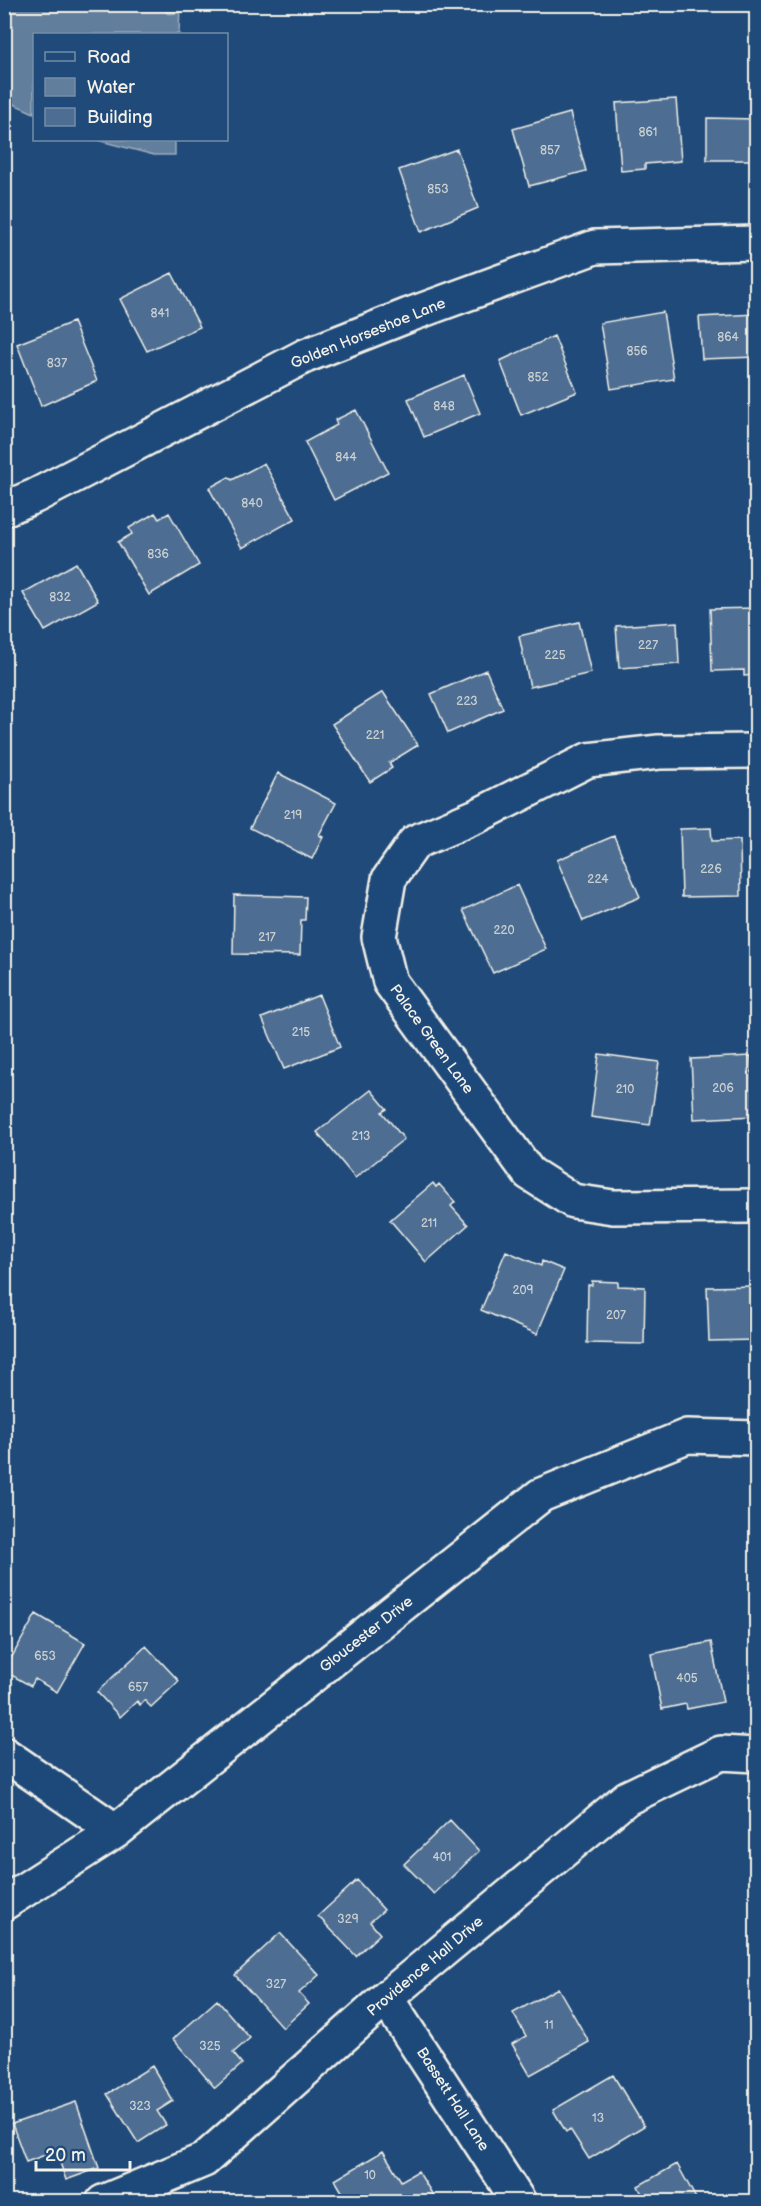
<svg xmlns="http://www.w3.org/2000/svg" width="761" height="2206" font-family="'Balsamiq Sans',sans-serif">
	<rect width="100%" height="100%" fill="#1f4a7a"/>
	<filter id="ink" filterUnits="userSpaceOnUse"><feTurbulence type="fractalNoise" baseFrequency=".0167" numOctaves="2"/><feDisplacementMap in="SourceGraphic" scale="12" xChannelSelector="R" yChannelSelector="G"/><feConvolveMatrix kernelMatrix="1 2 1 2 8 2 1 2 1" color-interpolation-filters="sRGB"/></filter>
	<g filter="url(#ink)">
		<path fill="#627e9d" stroke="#9cacbb" stroke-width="1.5" d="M4,5H180L179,34H34V113L5,100Z
			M97,140H175V155H154Z"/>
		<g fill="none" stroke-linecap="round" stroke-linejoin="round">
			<path stroke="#9cacbb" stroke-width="9" d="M169,10L180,9L190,4"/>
		</g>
		<path fill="#4d6e92" stroke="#f4f1e8" stroke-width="1.5" d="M676,99L681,161L645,164V169L621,171L616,103Z
			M570,113L586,171L529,186L513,129Z
			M707,118L756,119V160H707Z
			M457,149L478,208L421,232L399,170Z
			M172,273L200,327L147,351L120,299Z
			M663,312L674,379L611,389L600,323Z
			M756,314V357L702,359L699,317Z
			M73,322L97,381L41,406L17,344Z
			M554,336L577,392L521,415L500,361Z
			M464,375L480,413L424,437L408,399Z
			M356,410L388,472L334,500L305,442L337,425L335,420Z
			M264,463L295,519L242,548L209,488L229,477L232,480Z
			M155,513L159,519L169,513L199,565L149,595L118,542L132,534L129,528Z
			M76,563L98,601L45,631L23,593Z
			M756,608V675L744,676V670L712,671L710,609Z
			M579,622L591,673L530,687L519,636Z
			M677,622L679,664L619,668L616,626Z
			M486,670L503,709L448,733L431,694Z
			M383,692L418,745L389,763L392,768L370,782L332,724Z
			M278,773L336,803L319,835L323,837L312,859L250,828Z
			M711,828L712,841L740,840L741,896L682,897L680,829Z
			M614,836L640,897L583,921L557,860Z
			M517,885L546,949L493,973L463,910Z
			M234,895L306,897L305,920H301L300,955L233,954Z
			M319,995L340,1047L284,1069L262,1018Z
			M599,1054L659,1062L650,1125L591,1117Z
			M751,1056L755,1116L694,1119L691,1059Z
			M371,1090L387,1109L382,1112L404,1139L355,1178L317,1132Z
			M433,1183L436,1187L439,1184L455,1202L451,1206L468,1225L426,1262L390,1220Z
			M506,1251L541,1266L542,1261L564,1270L537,1334L481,1310Z
			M592,1281L618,1282V1286L645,1287L644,1344L587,1343L588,1285H592Z
			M756,1286V1340L709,1341L707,1287Z
			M36,1614L85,1643L57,1692L35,1679L31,1686L4,1671Z
			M711,1642L723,1702L687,1709L686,1704L662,1709L651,1654Z
			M146,1646L179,1681L151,1707L144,1700L140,1705L137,1701L120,1717L97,1692Z
			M450,1820L479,1851L434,1894L404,1864Z
			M357,1880L384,1910L370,1922L380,1934L356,1956L318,1916Z
			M280,1933L319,1975L299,1993L309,2004L283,2028L235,1975Z
			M558,1988L589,2042L530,2075L512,2044L526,2036L513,2013Z
			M217,2000L250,2038L233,2053L242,2064L215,2088L173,2039Z
			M152,2066L173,2101L157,2111L166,2125L138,2143L107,2094Z
			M613,2075L644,2126L589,2159L570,2129L566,2132L553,2110Z
			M76,2102L99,2168L66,2180L56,2151L26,2162L12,2124Z
			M383,2151L401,2181L418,2171L436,2200L348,2202L335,2180Z
			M677,2164L698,2202H639L644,2198L638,2186Z"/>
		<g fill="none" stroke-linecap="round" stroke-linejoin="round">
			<defs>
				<path id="minor" d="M4,509L35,496L305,356L409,315L595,247L756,243
					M756,751L659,752L588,760L479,815L415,842L389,879L379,937L390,982L529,1173L573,1201L613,1207L756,1206
					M4,1754L116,1831
					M4,1903L116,1831L541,1495L687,1436L756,1438
					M386,1998L519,2202
					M103,2202L204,2160L386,1998L627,1798L721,1753L756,1755"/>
			</defs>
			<use href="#minor" stroke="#f4f1e8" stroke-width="38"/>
			<use href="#minor" stroke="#1f4a7a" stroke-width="33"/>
		</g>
	</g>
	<g text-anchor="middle" stroke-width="5" stroke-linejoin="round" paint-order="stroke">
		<g font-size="12" fill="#cad0d2">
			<text x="648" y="136">861</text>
			<text x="550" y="154">857</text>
			<text x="438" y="193">853</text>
			<text x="160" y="317">841</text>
			<text x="728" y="341">864</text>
			<text x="637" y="355">856</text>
			<text x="57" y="367">837</text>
			<text x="538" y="381">852</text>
			<text x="444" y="410">848</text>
			<text x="346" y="461">844</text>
			<text x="252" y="507">840</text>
			<text x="158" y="558">836</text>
			<text x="60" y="601">832</text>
			<text x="648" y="649">227</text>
			<text x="555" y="659">225</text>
			<text x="467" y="705">223</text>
			<text x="375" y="739">221</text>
			<text x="293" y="819">219</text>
			<text x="711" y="873">226</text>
			<text x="598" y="883">224</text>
			<text x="504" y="934">220</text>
			<text x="267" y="941">217</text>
			<text x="301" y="1036">215</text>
			<text x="723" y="1092">206</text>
			<text x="625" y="1093">210</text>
			<text x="361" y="1140">213</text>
			<text x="429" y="1227">211</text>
			<text x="523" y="1294">209</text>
			<text x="616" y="1319">207</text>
			<text x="45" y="1660">653</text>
			<text x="687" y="1682">405</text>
			<text x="138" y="1691">657</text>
			<text x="442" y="1861">401</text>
			<text x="348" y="1923">329</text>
			<text x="276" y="1988">327</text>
			<text x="549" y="2029">11</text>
			<text x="210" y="2050">325</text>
			<text x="140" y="2110">323</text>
			<text x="598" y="2122">13</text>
			<text x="370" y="2179">10</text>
		</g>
		<g font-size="15" fill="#f4f1e8" stroke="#1f4a7a">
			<text transform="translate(368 333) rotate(-22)" y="5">Golden Horseshoe Lane</text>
			<text transform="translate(432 1039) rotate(54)" y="5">Palace Green Lane</text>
			<text transform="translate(366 1634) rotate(-38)" y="5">Gloucester Drive</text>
			<text transform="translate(425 1966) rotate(-40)" y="5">Providence Hall Drive</text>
			<text transform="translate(453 2099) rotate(57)" y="5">Bassett Hall Lane</text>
		</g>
	</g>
	<rect width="761" height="2206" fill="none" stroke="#1f4a7a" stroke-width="24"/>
	<rect x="12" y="12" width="737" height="2182" fill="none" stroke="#f4f1e8" stroke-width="2" filter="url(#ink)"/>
	<rect x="33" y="33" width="195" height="108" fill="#1f4a7a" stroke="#748da6" stroke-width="1.5"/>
	<rect x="45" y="52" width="30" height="9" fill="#1f4a7a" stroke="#748da6" stroke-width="1.5"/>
	<text x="87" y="63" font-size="18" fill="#f4f1e8">Road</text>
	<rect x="45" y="78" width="30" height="18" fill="#627e9d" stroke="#748da6" stroke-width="1.5"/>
	<text x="87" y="93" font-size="18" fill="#f4f1e8">Water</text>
	<rect x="45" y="108" width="30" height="18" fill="#4d6e92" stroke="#748da6" stroke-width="1.5"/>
	<text x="87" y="123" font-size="18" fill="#f4f1e8">Building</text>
	<path d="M36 2161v9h94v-9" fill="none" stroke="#f4f1e8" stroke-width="3"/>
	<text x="45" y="2161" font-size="18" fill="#f4f1e8" stroke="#1f4a7a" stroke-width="4.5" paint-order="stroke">20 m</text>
</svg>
